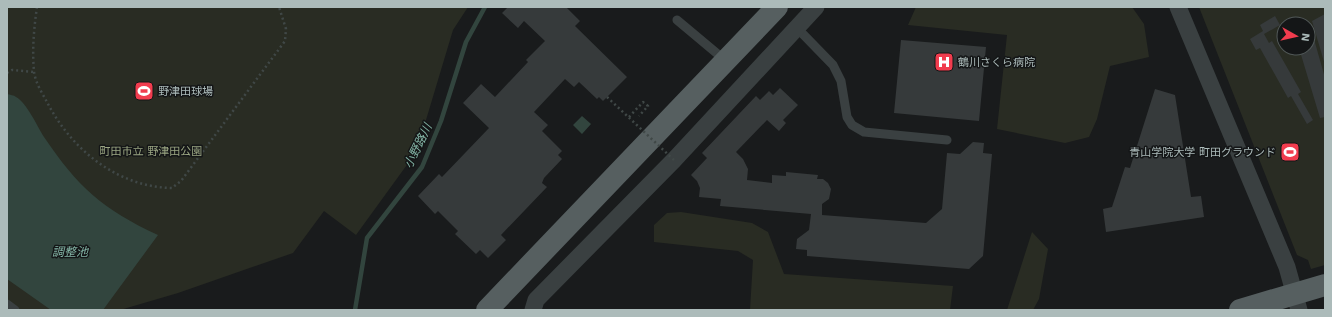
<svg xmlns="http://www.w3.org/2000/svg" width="1332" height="317" font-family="'Work Sans','Noto Sans JP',sans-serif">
	<rect width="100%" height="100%" fill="#191b1c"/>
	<path fill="#292c23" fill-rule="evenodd" d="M7,7H468L453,30L426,120L409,162L356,235L324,211L293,253L178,293L120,310H7Z
		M916,7H1132L1144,24L1149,57L1110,66L1097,119L1089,137L1065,143L997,129L1007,35L908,25Z
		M1199,7H1325V265L1311,269L1308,260L1297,255ZM1284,24H1308V48H1284Z
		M681,212L752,223L768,232L784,274L953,286L950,310H750L753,260L738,251L654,242V225L667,213Z
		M1032,232L1048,249L1039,299L1033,310H1007Z"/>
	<path fill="#32453e" d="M7,94C10,95 14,95 16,97C27,103 37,126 44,137C78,187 102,209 158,235L103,310H51L7,279Z
		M582,116L591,124L582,134L573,125Z"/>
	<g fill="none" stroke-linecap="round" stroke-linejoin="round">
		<path stroke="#32453e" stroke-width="4.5" d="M355,310L367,238L422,167L441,121L466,42L485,7"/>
	</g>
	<path fill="#363a3b" d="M508,7H566L580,21L575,26L627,77L603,101L599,97L597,99L579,82L574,87L565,79L534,112L548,125L542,131L562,151L558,155L562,159L544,178L542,183L547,187L501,235L506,240L488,258L480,250L476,254L455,234L458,231L438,211L435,214L418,196L439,174L442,177L489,128L463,103L481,84L495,97L528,62L526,60L545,41L524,21L518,28L502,13Z
		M1325,14V65L1312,21Z
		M1275,16L1280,25L1264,34L1269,43L1272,41L1301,92L1298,94L1313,120L1307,124L1291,96L1288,98L1260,48L1256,50L1250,39L1263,31L1260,25Z
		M1308,25H1310L1325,78V117L1320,118L1299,48H1308Z
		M901,40L986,47L979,121L894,113Z
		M780,88L798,105L783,120L786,123L779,131L767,120L736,152L743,159L748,169L747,180L772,183V175L786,176V172L818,175L817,179H823L828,183L831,189L829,199L822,204V215L926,223L942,209L947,153L960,154L973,142L984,143L983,153L992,154L983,256L969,269L807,256V250L796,249L797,239L809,230L811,214L720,206L721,199L699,197L700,188L697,181L691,175L707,158L702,153L756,96L760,100L769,91L773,95Z
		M1155,89L1175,95L1191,197L1201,196L1204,217L1106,232L1103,209L1112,207L1125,167L1130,168Z"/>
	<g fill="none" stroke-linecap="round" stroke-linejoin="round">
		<path stroke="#404847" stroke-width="2.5" stroke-dasharray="2 3" stroke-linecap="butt" d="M37,7C34,27 32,50 34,71C35,82 42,93 47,102C71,149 117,187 172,188L181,181L285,41L286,29L279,7
			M7,73L12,70L34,72
			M629,117L643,102L648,106L639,116"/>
		<path stroke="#3a4041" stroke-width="9" d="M677,20L726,61
			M797,28L833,65L841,81L847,117L852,125L864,132L947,140
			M7,304L15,310"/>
		<path stroke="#3a4041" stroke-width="17" d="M1178,7L1287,267L1299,310
			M533,310L536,300L674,160L816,7"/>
		<path stroke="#565f60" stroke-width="22" d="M487,310L777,7
			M1240,310L1325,285"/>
		<path stroke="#404847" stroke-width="2.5" stroke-dasharray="2 3" stroke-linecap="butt" d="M607,97L674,160"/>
	</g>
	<defs>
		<symbol id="hospital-square" viewBox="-11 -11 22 22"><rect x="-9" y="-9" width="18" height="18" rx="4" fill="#f13c4e" stroke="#141617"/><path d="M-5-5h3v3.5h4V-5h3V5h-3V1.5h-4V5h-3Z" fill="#fff"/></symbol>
		<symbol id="stadium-square" viewBox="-11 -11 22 22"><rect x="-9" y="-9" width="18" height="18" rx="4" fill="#f13c4e" stroke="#141617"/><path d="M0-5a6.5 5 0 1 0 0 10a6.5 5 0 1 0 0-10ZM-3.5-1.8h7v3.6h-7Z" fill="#fff"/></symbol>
	</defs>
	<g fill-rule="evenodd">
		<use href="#hospital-square" x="933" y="51" width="22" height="22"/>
		<use href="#stadium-square" x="133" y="80" width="22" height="22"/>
		<use href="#stadium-square" x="1279" y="141" width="22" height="22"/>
	</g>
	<g text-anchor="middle" stroke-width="3" stroke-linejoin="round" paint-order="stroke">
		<g font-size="11" fill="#acbbba" stroke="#141617" text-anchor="start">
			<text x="958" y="66">鶴川さくら病院</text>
			<text x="158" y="95">野津田球場</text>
			<text x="1276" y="156" text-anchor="end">青山学院大学 町田グラウンド</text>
		</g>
		<g font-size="11" fill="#9ba683" stroke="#141617">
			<text x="151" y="155">町田市立 野津田公園</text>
		</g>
		<g font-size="12" font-style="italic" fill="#84b5a6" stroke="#141617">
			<text transform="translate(418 146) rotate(-64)" y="4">小野路川</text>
			<text x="70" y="256">調整池</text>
		</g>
	</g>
	<rect width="1332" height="317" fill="none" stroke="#acbbba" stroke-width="16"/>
	<g transform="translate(1296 36) rotate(98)"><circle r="19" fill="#141617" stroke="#515858"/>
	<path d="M0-3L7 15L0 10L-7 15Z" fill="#f13c4e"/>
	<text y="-6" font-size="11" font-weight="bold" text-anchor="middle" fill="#acbbba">N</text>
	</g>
</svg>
